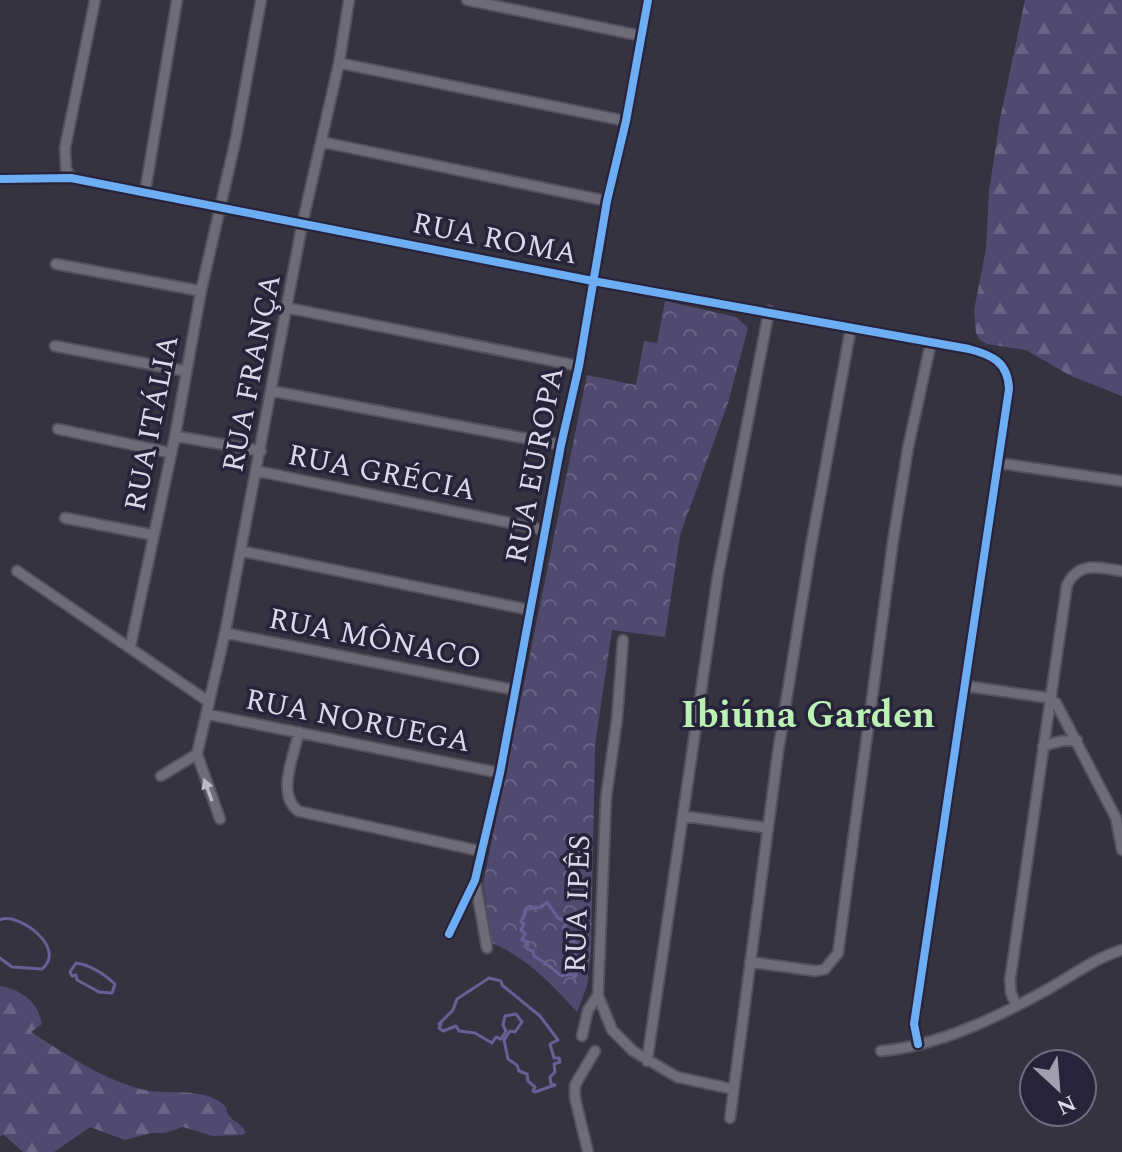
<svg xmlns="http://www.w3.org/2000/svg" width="1122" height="1152" font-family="Spectral,serif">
	<defs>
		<pattern id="forest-firs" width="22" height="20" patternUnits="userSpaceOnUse" patternTransform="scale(2)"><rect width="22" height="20" fill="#514a70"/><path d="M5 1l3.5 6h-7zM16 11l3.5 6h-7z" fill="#696484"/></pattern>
		<pattern id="park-crowns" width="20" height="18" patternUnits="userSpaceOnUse" patternTransform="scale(2)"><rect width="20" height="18" fill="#514a70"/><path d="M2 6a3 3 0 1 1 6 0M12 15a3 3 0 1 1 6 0" fill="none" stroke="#696484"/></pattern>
	</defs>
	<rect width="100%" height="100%" fill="#353340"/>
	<path fill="url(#forest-firs)" d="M1025,0H1122V396L1071,376L1026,350L987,344L980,340L976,333L974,310L986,249L989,191L1000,119Z
		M0,986C22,990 38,1002 42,1024L31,1032C65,1054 101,1078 140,1089C164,1096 204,1086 224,1105C231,1113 223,1108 229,1116C235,1123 242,1123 246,1133L242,1135L213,1136L183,1127L165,1133H151L125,1140L90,1127L54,1152H23L4,1135L0,1136Z"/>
	<path fill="url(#park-crowns)" d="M665,301L736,317L748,328L728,403L680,535L665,637L612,630L595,745L591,947L587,986L577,1012C552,984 527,958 492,943L483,884L587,375L636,385L644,341L657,343Z"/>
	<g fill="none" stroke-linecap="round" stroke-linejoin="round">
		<path stroke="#685f97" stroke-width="3" d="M547,902L558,918L568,922L563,928L578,946L573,959L579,963L575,977L571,974L561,976C553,968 542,961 534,956L533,951L527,949L528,942L522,940L525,934L521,930L524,924L521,922L527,909L541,907Z
			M0,920C17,911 68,948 42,969L12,967L0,958
			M76,963C91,965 104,974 115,984L112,993L99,992L77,980L76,975L72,976L70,972Z
			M489,978L501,981L502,985L540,1016L558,1040L550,1044L554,1058H559L560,1062L554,1064L555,1072L550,1077L551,1084L555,1085L535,1092L533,1091L535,1087L528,1081L527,1074L519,1071L517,1065L508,1059L504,1040L510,1031L515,1032L522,1022L516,1014L505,1016L503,1025L506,1031L501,1039L496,1037L492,1043L475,1033L459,1031L456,1026L443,1031L439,1028L441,1024H439L453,1010L457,999Z"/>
		<defs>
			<path id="minor" d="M467,0L642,36
				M339,63L626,121
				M322,142L607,201
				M71,178L66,169L65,148L95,0
				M0,179L71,178L593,281L969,349C992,355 1008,362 1009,389L914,1024L918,1044
				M145,192L177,0
				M56,264L201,291
				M288,308L579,366
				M55,346L185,371
				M272,391L561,445
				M58,429L171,453
				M175,436L261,451
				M998,463L1122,481
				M257,471L545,530
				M65,518L153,535
				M241,551L530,610
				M17,571L209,702
				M225,633L515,690
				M623,640L617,719L606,798L598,995L612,1030L633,1051L677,1077L732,1089
				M130,648L175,436L201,291L236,138L261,0
				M966,686L1049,698L1056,703L1116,818L1122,850
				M206,714L500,773
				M299,732C294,756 276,793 298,811L480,851
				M1043,746L1061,741L1077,740
				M161,776L197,754
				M683,816L768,828
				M220,819L197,754L225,633L302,225L339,63L349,0
				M475,880L487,948
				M449,934L475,880L500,773L561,445L579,366L607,201L626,121L648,0
				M750,962L816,971L825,969L838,953L893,541L908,448L931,342
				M1016,1005L1011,993L1010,980L1067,585C1079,560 1100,568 1122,571
				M582,1036L588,1010L598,995
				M881,1051C939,1046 1000,1016 1050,988C1073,975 1097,957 1122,950
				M647,1061L718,575L769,311
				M730,1118L778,752L811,546L851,327
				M588,1152L575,1098V1085L595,1051"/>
		</defs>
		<use href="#minor" stroke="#54525e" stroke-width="13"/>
		<use href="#minor" stroke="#6e6d77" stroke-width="9"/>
		<defs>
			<path id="cycleway" d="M0,179L71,178L593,281L969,349C992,355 1008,362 1009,389L914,1024L918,1044
				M449,934L475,880L500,773L561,445L579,366L607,201L626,121L648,0"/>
		</defs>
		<use href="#cycleway" stroke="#27233b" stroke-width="13"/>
		<use href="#cycleway" stroke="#6dadf4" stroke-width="8"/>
	</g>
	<defs><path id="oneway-solid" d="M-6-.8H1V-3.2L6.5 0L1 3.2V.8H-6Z" transform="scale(2)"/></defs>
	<use fill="#bab9c7" href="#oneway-solid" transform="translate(208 790) rotate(-110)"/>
	<g text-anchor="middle" stroke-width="7" stroke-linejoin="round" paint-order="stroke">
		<g font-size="30" fill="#dbd9e9" stroke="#27233b">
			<text transform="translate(495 238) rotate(11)" y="10">RUA ROMA</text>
			<text transform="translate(251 373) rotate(-79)" y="10">RUA FRANÇA</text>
			<text transform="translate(151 423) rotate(-79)" y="10">RUA ITÁLIA</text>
			<text transform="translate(534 465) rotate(-79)" y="10">RUA EUROPA</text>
			<text transform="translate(382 472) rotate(11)" y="10">RUA GRÉCIA</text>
			<text transform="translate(375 638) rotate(11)" y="10">RUA MÔNACO</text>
			<text transform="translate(358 720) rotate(11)" y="10">RUA NORUEGA</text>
			<text transform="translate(577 904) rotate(-88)" y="10">RUA IPÊS</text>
		</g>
		<g font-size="38" font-weight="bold" fill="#bbf1b2" stroke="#27233b">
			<text x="808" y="727">Ibiúna Garden</text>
		</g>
	</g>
	<g transform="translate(1058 1088) rotate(154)"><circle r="38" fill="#27233b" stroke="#6f6c81" stroke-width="2"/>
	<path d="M0-6L14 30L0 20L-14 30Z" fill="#a19fae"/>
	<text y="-12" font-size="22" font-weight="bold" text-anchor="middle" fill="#dbd9e9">N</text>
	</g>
</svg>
